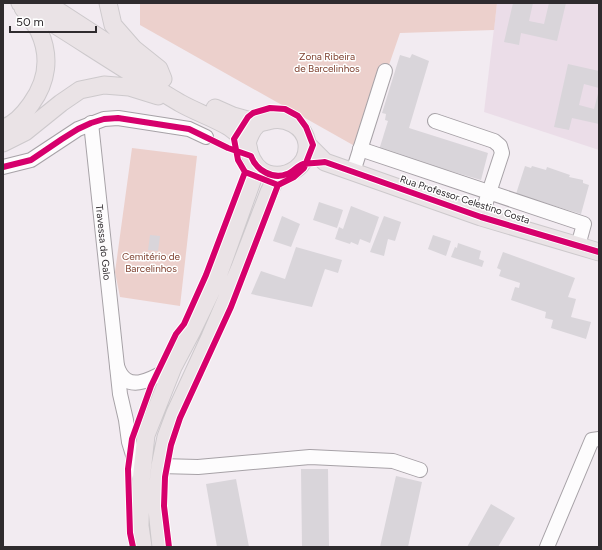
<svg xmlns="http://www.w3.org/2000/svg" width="602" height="550" font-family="Figtree,sans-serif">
	<rect width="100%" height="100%" fill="#f2ebf1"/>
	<path fill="#ebdde8" d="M497,3H599V150L484,112Z"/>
	<path fill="#ecd0cc" d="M140,3H497L494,30L400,33L360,149L140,25Z
		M132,148L197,156L180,306L120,297L115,272Z"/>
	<path fill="#d9d5da" d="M513,3H533L529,21L544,24L549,3H566L557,41L521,33L519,45L504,42Z
		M412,54L429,61L409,128L488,153L481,180L379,150L388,121L385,120L386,114L382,113L400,55L410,58Z
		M568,64L599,71V88L584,84L579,105L594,109L599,90V124L572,118L569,130L554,127Z
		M525,166L531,168L532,166L546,170L547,167L570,175L569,177L583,180V183L589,185L581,214L516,194Z
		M319,202L343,210L337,228L313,220Z
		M351,206L379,217L370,243L360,239L358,245L351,242L350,244L335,239L339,227L343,229Z
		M282,216L300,224L291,247L273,241Z
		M384,216L401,222L395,241L388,239L384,256L370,252Z
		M150,235L160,236L158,251L148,250Z
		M433,235L451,241L446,256L428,249Z
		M458,243L481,251L479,259L484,261L482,267L451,257L455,247L457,248Z
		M296,247L342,260L338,273L325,269L312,307L251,294L261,271L285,279Z
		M503,252L575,278L568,297L576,299L571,317L591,322L586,339L551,328L553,320L545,318L546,312L511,300L515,287L519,288L520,283L499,276L501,270L497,268Z
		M301,469H328L329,547H302Z
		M396,476L422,482L408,547H380Z
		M236,479L249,547H217L206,484Z
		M491,504L515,518L498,547H467Z"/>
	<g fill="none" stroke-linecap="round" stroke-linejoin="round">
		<defs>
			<g id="minor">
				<path d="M435,121L494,141L500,146L502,153L481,217"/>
				<path id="s1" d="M91,123L120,394L126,420L129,442L140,478"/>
				<path d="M360,149L584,224L578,246"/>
				<path d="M3,167L31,160L78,129L104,119L118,118L189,129L206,137"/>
				<path d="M353,172L385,71"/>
				<path d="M117,366C127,397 155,377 173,367"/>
				<path d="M160,466L198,467L310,457L393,461L420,470"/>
				<path d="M547,547L592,440L599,439"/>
			</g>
			<path id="major" d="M20,3C74,36 126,71 180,103C196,112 214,118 229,127C233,130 244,139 247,143C248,146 249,150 249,152C252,161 258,171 268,174C288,179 309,166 307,144C305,125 284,116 268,121C264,122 260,122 257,125C252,129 249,137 247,143
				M46,3L149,70
				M108,3L113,25L134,49L159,69L163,79
				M215,108L233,116L258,123
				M3,128C14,125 24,114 31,104C47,82 51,57 39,31C35,23 28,15 23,8
				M3,143L25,132L61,103L80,90L104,85L129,87L158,96
				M307,144L325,162L481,217L599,252
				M143,547L140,526L141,482L146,435L173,367L192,331L217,279L257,167
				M161,547L156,500L160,466L166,437L175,413L210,337L239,270L269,192L277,176"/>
		</defs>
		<use href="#minor" stroke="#a7a2a7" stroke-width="16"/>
		<use href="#major" stroke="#cdc9cc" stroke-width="19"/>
		<use href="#minor" stroke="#fdfcfd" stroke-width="14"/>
		<use href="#major" stroke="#eae3e6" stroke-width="17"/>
		<defs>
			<path id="cycleway" d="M3,167L31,160L62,139L78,129L91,123L104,119L118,118L189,129L228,148L251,156C256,170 273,180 287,174C293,172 297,166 303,164C310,163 318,163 325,162L481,217L599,252
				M133,547L130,533L128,469L132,439L151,386L176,334L184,324L206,275L245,172
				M169,547L164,506L165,477L171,445L180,418L231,307L278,185L294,177L304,168L313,145L306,127L298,116L285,109L270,108L253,113L248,117L234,139L238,160L245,172L278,185"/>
		</defs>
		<use href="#cycleway" stroke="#fff" stroke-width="8"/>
		<use href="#cycleway" stroke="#d6006c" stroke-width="6"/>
	</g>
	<g text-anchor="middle" stroke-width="3" stroke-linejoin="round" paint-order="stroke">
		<g font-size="10" fill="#7e402f" stroke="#fff">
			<text x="327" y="60">Zona Ribeira<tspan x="327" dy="12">de Barcelinhos</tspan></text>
			<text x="151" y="260">Cemitério de<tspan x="151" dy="12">Barcelinhos</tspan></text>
		</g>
		<g font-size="10" fill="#2f2b2e" stroke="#fff">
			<text transform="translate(465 199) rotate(18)" y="4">Rua Professor Celestino Costa</text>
			<text dy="4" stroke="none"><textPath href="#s1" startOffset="120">Travessa do Galo</textPath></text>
		</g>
	</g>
	<rect width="602" height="550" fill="none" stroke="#2f2b2e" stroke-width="8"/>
	<path d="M10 26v6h86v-6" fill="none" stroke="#2f2b2e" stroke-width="2"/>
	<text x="16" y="26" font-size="12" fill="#2f2b2e" stroke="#ffffff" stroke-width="3" paint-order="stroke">50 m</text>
</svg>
